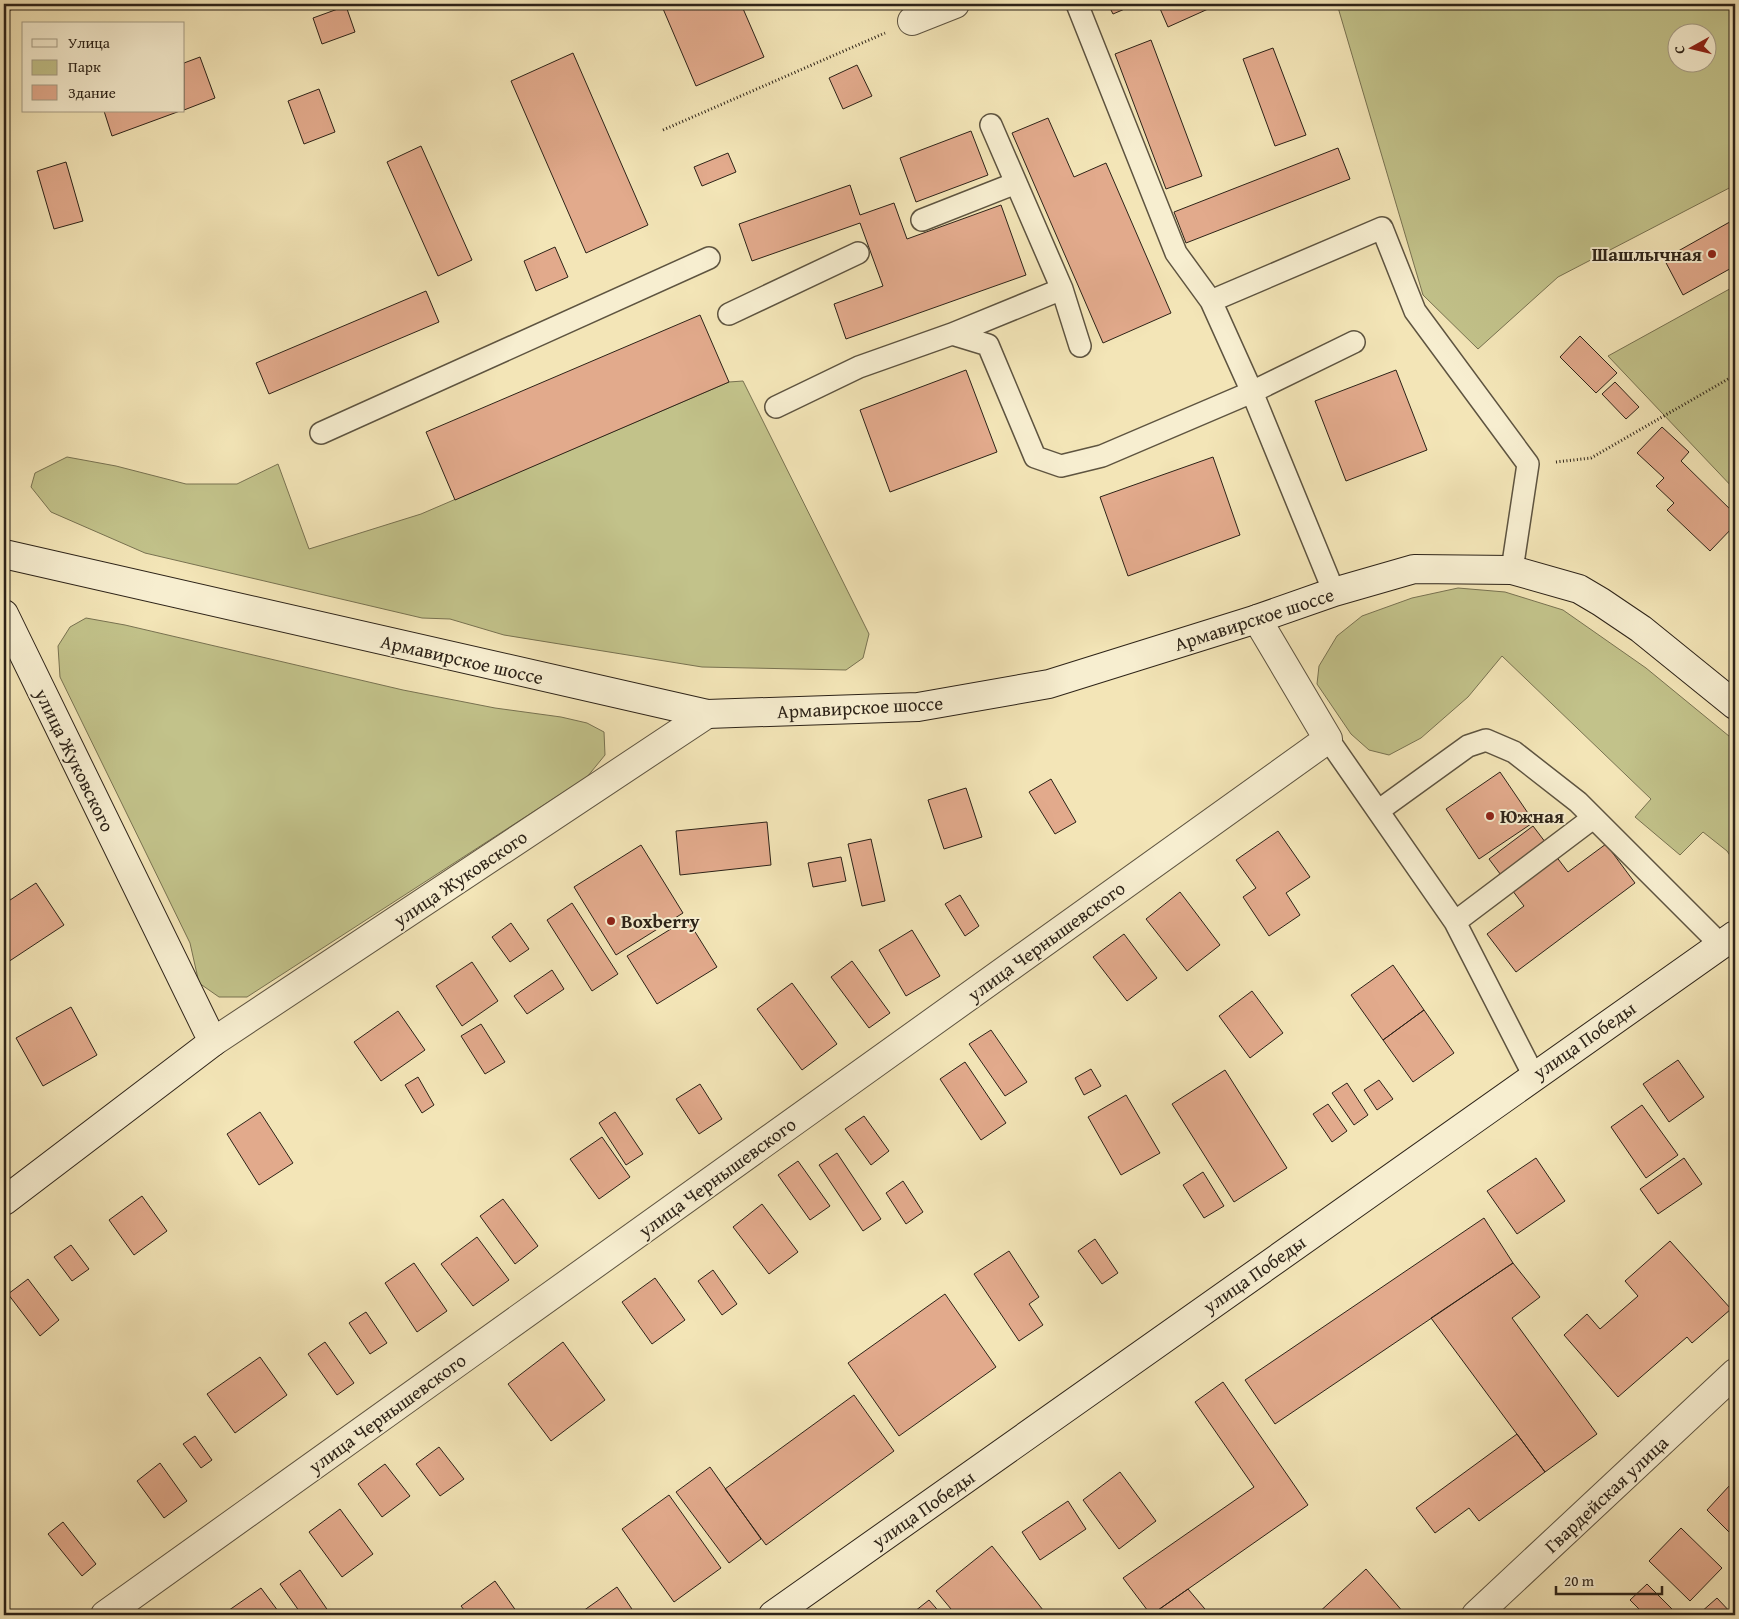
<svg xmlns="http://www.w3.org/2000/svg" width="1739" height="1619" font-family="'Gentium Book Plus',serif">
	<rect width="100%" height="100%" fill="#f3e5b7"/>
	<filter id="stains"><feTurbulence type="fractalNoise" baseFrequency=".004" numOctaves="4"/><feColorMatrix values="0 0 0 0 .2 0 0 0 0 .09 0 0 0 0 .02 0 0 0 .5 -.17"/></filter>
	<radialGradient id="worn" r=".72"><stop offset=".6" stop-color="#630" stop-opacity="0"/><stop offset="1" stop-color="#630" stop-opacity=".3"/></radialGradient>
	<path fill="#c2c28a" stroke="#787251" fill-rule="evenodd" d="M1337,4H1735V185L1558,277L1478,349L1423,295ZM1676,32H1706V62H1676Z
		M1735,286V490L1608,356Z
		M743,381L869,634L863,658L846,670L702,667L504,635L450,619L422,618L145,553L51,512L31,487L35,473L67,457L116,466L186,484H237L278,464L309,549L421,514L729,382Z
		M1458,588L1505,592L1563,610L1646,668L1735,741V863L1727,851L1703,832L1680,855L1635,817L1651,799L1502,656L1468,697L1421,738L1389,755L1369,750L1351,734L1317,684L1319,666L1337,636L1362,616L1412,598Z
		M86,618L125,625L403,690L495,708L561,717L587,723L604,732L605,755L587,777L247,997H219L199,983L190,943L60,677L58,646L70,627Z"/>
	<path fill="#e2aa8c" stroke="#2d2318" d="M661,4H741L764,57L696,86Z
		M1108,4H1126L1127,8L1113,14Z
		M1158,4H1216L1217,5L1168,27Z
		M346,6L355,32L322,44L313,18Z
		M1151,40L1202,176L1166,189L1115,54Z
		M1273,48L1306,135L1275,146L1243,59Z
		M573,53L648,225L586,253L511,81Z
		M200,57L215,98L184,110V63Z
		M857,65L872,96L843,109L829,78Z
		M319,89L335,132L304,144L288,101Z
		M104,111H180L112,136Z
		M1048,118L1074,177L1106,163L1171,313L1103,343L1012,133Z
		M971,131L988,175L916,202L900,158Z
		M421,146L472,260L438,276L387,162Z
		M1338,148L1350,179L1186,243L1174,212Z
		M728,153L736,172L702,186L694,167Z
		M66,162L83,221L54,229L37,171Z
		M850,185L860,215L894,203L907,239L1001,205L1026,275L846,339L834,304L883,286L860,223L752,261L739,224Z
		M1735,219V266L1683,295L1664,259Z
		M555,247L568,277L536,291L524,261Z
		M426,291L439,322L269,394L256,363Z
		M700,315L729,382L455,500L426,432Z
		M1580,336L1617,373L1596,393L1560,357Z
		M966,370L997,452L890,492L860,410Z
		M1396,370L1427,450L1346,481L1315,401Z
		M1615,382L1639,407L1626,419L1602,394Z
		M1662,427L1689,452L1681,461L1735,514V525L1710,551L1667,510L1674,503L1656,486L1664,478L1637,453Z
		M1213,457L1240,535L1128,576L1100,497Z
		M1500,772L1534,822L1479,859L1446,809Z
		M1051,779L1076,822L1055,834L1029,792Z
		M966,788L982,837L944,849L928,800Z
		M767,822L771,865L680,875L676,831Z
		M1533,826L1568,872L1606,844L1635,883L1516,972L1487,934L1524,906L1489,859Z
		M1278,831L1310,877L1286,893L1300,915L1269,936L1243,897L1256,888L1236,860Z
		M871,839L885,901L862,906L848,844Z
		M641,845L683,913L616,955L574,887Z
		M841,857L846,881L813,887L808,863Z
		M36,883L64,925L8,962L4,956V904Z
		M1180,892L1220,945L1187,971L1146,919Z
		M960,895L979,926L965,936L945,904Z
		M572,903L618,974L592,991L547,920Z
		M687,919L717,967L657,1004L627,956Z
		M511,923L529,949L510,962L492,937Z
		M912,930L940,976L906,996L879,950Z
		M1124,934L1157,978L1127,1001L1093,957Z
		M852,961L890,1013L869,1028L831,977Z
		M472,962L498,1001L462,1026L436,986Z
		M1393,965L1424,1010L1383,1040L1351,995Z
		M552,970L564,989L527,1014L514,996Z
		M792,983L837,1044L802,1070L757,1009Z
		M1252,991L1283,1033L1250,1058L1219,1016Z
		M71,1007L97,1055L43,1086L16,1038Z
		M1424,1010L1454,1053L1413,1082L1383,1040Z
		M398,1011L425,1050L381,1081L354,1042Z
		M481,1024L505,1062L485,1074L461,1036Z
		M991,1030L1027,1082L1005,1096L969,1044Z
		M1678,1060L1704,1097L1669,1122L1643,1084Z
		M965,1062L1006,1123L981,1140L940,1079Z
		M1091,1069L1101,1086L1084,1095L1075,1078Z
		M1225,1070L1287,1168L1234,1202L1172,1104Z
		M418,1077L434,1105L422,1113L405,1085Z
		M1379,1080L1393,1099L1377,1110L1364,1090Z
		M1347,1083L1368,1115L1354,1125L1332,1093Z
		M700,1084L722,1119L699,1134L676,1099Z
		M1126,1095L1160,1153L1121,1175L1088,1117Z
		M1328,1104L1347,1131L1332,1142L1313,1114Z
		M1642,1105L1678,1155L1646,1178L1611,1127Z
		M260,1112L293,1163L259,1185L227,1134Z
		M615,1112L643,1154L626,1165L599,1123Z
		M864,1116L889,1151L871,1165L845,1129Z
		M602,1137L630,1177L599,1199L570,1159Z
		M837,1153L881,1219L863,1231L819,1165Z
		M1536,1158L1565,1201L1517,1234L1487,1191Z
		M1684,1158L1702,1184L1658,1214L1640,1189Z
		M798,1161L830,1206L810,1220L778,1175Z
		M1203,1172L1224,1206L1204,1218L1183,1185Z
		M903,1181L923,1212L906,1224L886,1193Z
		M142,1196L167,1231L134,1255L109,1220Z
		M503,1199L538,1246L515,1264L480,1216Z
		M762,1204L798,1252L769,1274L733,1227Z
		M1484,1218L1513,1263L1275,1424L1245,1380Z
		M477,1237L509,1280L473,1306L441,1264Z
		M1095,1239L1118,1273L1102,1284L1078,1251Z
		M1670,1241L1731,1309L1692,1343L1687,1337L1618,1397L1564,1335L1587,1314L1600,1329L1638,1296L1625,1281Z
		M71,1245L89,1269L72,1281L54,1257Z
		M1009,1251L1039,1297L1029,1304L1043,1325L1019,1341L974,1274Z
		M414,1263L447,1311L417,1332L385,1283Z
		M1513,1263L1540,1297L1512,1318L1597,1434L1545,1472L1431,1318Z
		M713,1270L737,1304L722,1315L698,1281Z
		M655,1278L685,1320L652,1344L622,1302Z
		M28,1279L59,1320L40,1336L8,1294Z
		M945,1294L996,1367L899,1436L848,1363Z
		M366,1312L387,1343L370,1354L349,1323Z
		M325,1342L354,1383L337,1395L308,1354Z
		M563,1342L605,1400L551,1441L508,1384Z
		M260,1357L287,1395L235,1433L207,1394Z
		M1223,1382L1308,1505L1151,1615L1123,1578L1254,1487L1195,1402Z
		M854,1395L894,1451L766,1545L725,1489Z
		M1517,1434L1545,1472L1479,1521L1469,1508L1435,1533L1416,1508Z
		M195,1436L212,1460L201,1468L183,1444Z
		M439,1447L464,1479L440,1496L416,1464Z
		M160,1463L187,1501L164,1518L137,1481Z
		M385,1464L410,1496L382,1517L358,1484Z
		M710,1467L761,1539L729,1563L676,1492Z
		M1120,1472L1156,1521L1119,1549L1083,1500Z
		M1730,1485L1735,1490V1538L1707,1510Z
		M669,1495L721,1568L674,1602L622,1529Z
		M1068,1501L1086,1529L1040,1560L1022,1532Z
		M340,1509L373,1554L342,1577L309,1532Z
		M63,1522L96,1564L82,1576L48,1534Z
		M1681,1528L1722,1568L1690,1601L1649,1561Z
		M992,1546L1047,1615H956L936,1591Z
		M1366,1569L1404,1613L1402,1615H1316Z
		M300,1570L331,1615H302L280,1584Z
		M495,1581L519,1615H468L461,1606Z
		M1647,1584L1672,1609L1666,1615H1645L1630,1600Z
		M617,1587L636,1615H586L583,1611Z
		M261,1588L281,1615H222Z
		M1188,1589L1210,1615H1151Z
		M1717,1598L1733,1615H1702L1700,1613Z
		M929,1600L942,1615H910Z
		M4,1603L12,1615H4Z"/>
	<g fill="none" stroke-linecap="round" stroke-linejoin="round">
		<defs>
			<path id="lane" d="M1077,4L1176,253L1211,301L1252,392L1334,592
				M991,125L1062,289L1080,346
				M922,220L1016,183
				M1211,301L1382,228L1415,311L1528,464L1512,570
				M729,314L858,253
				M952,334L1062,289
				M776,407L859,367L952,334L988,345L1035,457L1061,466L1102,456L1252,392L1354,342
				M321,433L709,258
				M1328,739L1455,922L1534,1076
				M1378,811L1468,746L1486,740L1514,752L1578,802L1721,945
				M1455,922L1593,818"/>
			<path id="street" d="M912,21L955,4
				M213,1042L707,714
				M105,1615L1328,739L1257,619
				M1476,1615L1735,1373"/>
			<path id="secondary" d="M4,554L707,714L918,707L1049,684L1257,619L1334,592L1414,569L1512,570L1579,589L1601,602L1641,629L1735,705
				M4,614L213,1042L4,1201
				M773,1615L1735,935"/>
		</defs>
		<use href="#lane" stroke="#5e5440" stroke-width="24"/>
		<use href="#street" stroke="#5e5440" stroke-width="30"/>
		<use href="#secondary" stroke="#2d2318" stroke-width="30"/>
		<path stroke="#2d2318" stroke-width="3" stroke-dasharray="1 2.5" stroke-linecap="butt" d="M663,130L885,33
			M1556,462L1591,458L1735,375"/>
		<use href="#lane" stroke="#f7eed0" stroke-width="21"/>
		<use href="#street" stroke="#f7eed0" stroke-width="28"/>
		<use href="#secondary" stroke="#f7eed0" stroke-width="28"/>
		<path stroke="#2d2318" stroke-width="4" stroke-dasharray="9 9" stroke-linecap="butt" d="M4,11L21,4"/>
	</g>
	<g fill="#8f2418" stroke="#f7eed0" stroke-width="2">
		<circle cx="1712" cy="254" r="5"/>
		<circle cx="1490" cy="816" r="5"/>
		<circle cx="611" cy="921" r="5"/>
	</g>
	<g text-anchor="middle" stroke-width="4" stroke-linejoin="round" paint-order="stroke">
		<g font-size="19" font-weight="bold" fill="#2d2318" stroke="#f7eed0" text-anchor="start">
			<text x="1702" y="261" text-anchor="end">Шашлычная</text>
			<text x="1500" y="823">Южная</text>
			<text x="621" y="928">Boxberry</text>
		</g>
		<g font-size="19" fill="#2d2318" stroke="#f7eed0">
			<text transform="translate(1254 619) rotate(-18)" y="7">Армавирское шоссе</text>
			<text transform="translate(462 659) rotate(13)" y="7">Армавирское шоссе</text>
			<text transform="translate(860 707) rotate(-3)" y="7">Армавирское шоссе</text>
			<text transform="translate(75 760) rotate(64)" y="7">улица Жуковского</text>
			<text transform="translate(460 878) rotate(-34)" y="7">улица Жуковского</text>
			<text transform="translate(1046 941) rotate(-36)" y="7">улица Чернышевского</text>
			<text transform="translate(1584 1040) rotate(-35)" y="7">улица Победы</text>
			<text transform="translate(717 1177) rotate(-36)" y="7">улица Чернышевского</text>
			<text transform="translate(1254 1274) rotate(-35)" y="7">улица Победы</text>
			<text transform="translate(387 1413) rotate(-36)" y="7">улица Чернышевского</text>
			<text transform="translate(1606 1494) rotate(-43)" y="7">Гвардейская улица</text>
			<text transform="translate(923 1509) rotate(-35)" y="7">улица Победы</text>
		</g>
	</g>
	<rect width="1739" height="1619" fill="none" stroke="#f3e5b7" stroke-width="20"/>
	<rect x="5" y="5" width="1729" height="1609" fill="none" stroke="#2d2318" stroke-width="2.5"/>
	<rect x="10" y="10" width="1719" height="1599" fill="none" stroke="#2d2318"/>
	<rect x="22" y="22" width="162" height="90" fill="#f7eed0" stroke="#a69d86"/>
	<rect x="32" y="39" width="25" height="8" fill="#f7eed0" stroke="#a69d86"/>
	<text x="68" y="48" font-size="15" fill="#2d2318">Улица</text>
	<rect x="32" y="60" width="25" height="15" fill="#c2c28a" stroke="#a69d86"/>
	<text x="68" y="72" font-size="15" fill="#2d2318">Парк</text>
	<rect x="32" y="85" width="25" height="15" fill="#e2aa8c" stroke="#a69d86"/>
	<text x="68" y="98" font-size="15" fill="#2d2318">Здание</text>
	<g transform="translate(1692 48) rotate(262)"><circle r="24" fill="#f7eed0" stroke="#a69d86"/>
	<path d="M0-4L9 19L0 12L-9 19Z" fill="#8f2418"/>
	<text y="-8" font-size="14" font-weight="bold" text-anchor="middle" fill="#2d2318">С</text>
	</g>
	<path d="M1556 1586v8h106v-8" fill="none" stroke="#2d2318" stroke-width="2.5"/>
	<text x="1564" y="1586" font-size="15" fill="#2d2318" stroke="#f7eed0" stroke-width="4" paint-order="stroke">20 m</text>
	<rect width="100%" height="100%" filter="url(#stains)"/>
	<rect width="100%" height="100%" fill="url(#worn)"/>
</svg>
